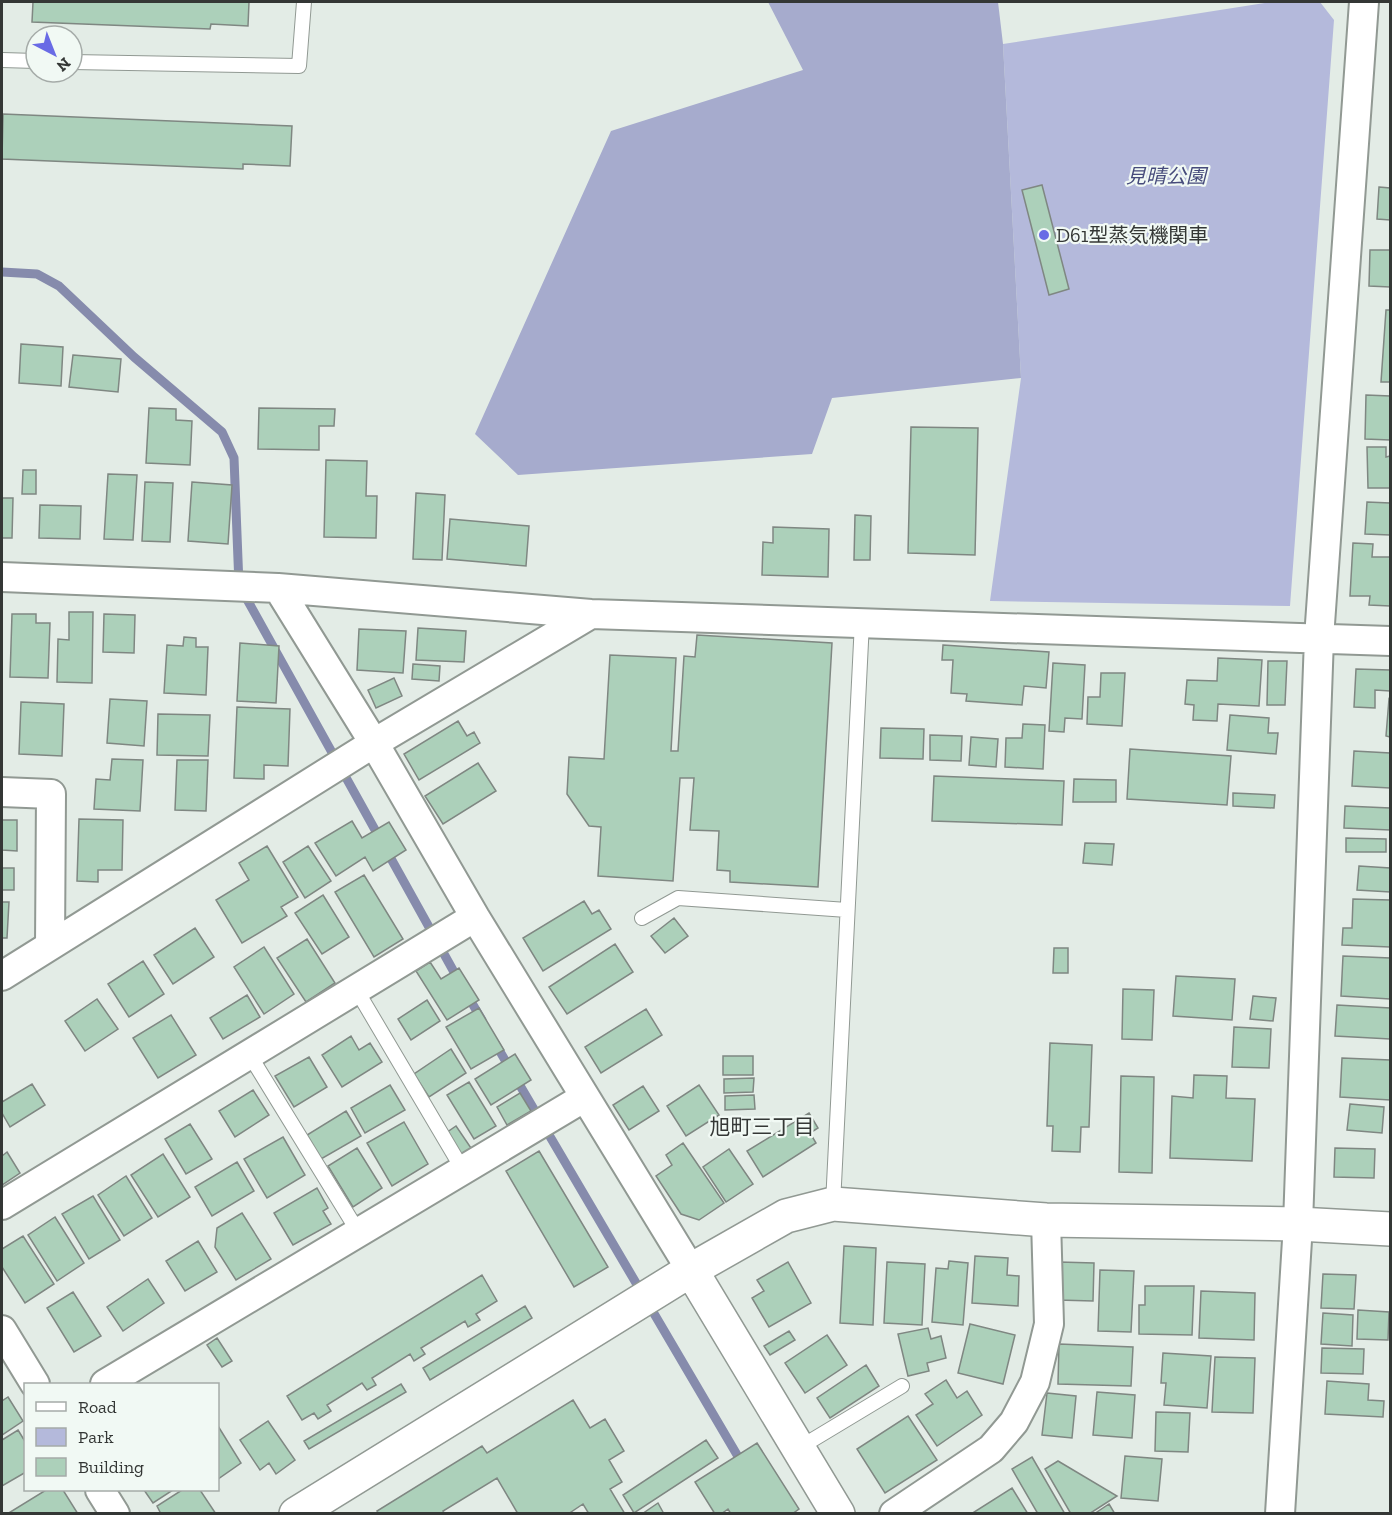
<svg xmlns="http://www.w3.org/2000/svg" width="1392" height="1515" font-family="'Zilla Slab','Noto Sans JP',serif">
	<rect width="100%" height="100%" fill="#e3ece6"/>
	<path fill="#b4b9db" d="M1271,2H1320L1334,20L1290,606L990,601L1021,378L1003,44Z"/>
	<path fill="#a6abcd" d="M768,2H998L1003,44L1021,378L832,398L812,454L518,475L475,434L611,131L803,70Z"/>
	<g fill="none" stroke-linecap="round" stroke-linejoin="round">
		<path stroke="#868bac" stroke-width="9" d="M2,272L37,274L59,286L134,357L222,432L234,458L239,585L459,981
			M466,993L482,1020
			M495,1043L743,1465"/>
	</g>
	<path fill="#acd0ba" stroke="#7f8782" stroke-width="1.5" d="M33,2H249L248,26L211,24L210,29L32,22Z
		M3,114L292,126L290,166L243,164V169L2,159Z
		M1042,185L1069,289L1049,295L1022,190Z
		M1379,187L1390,188V220L1377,219Z
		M1370,250H1390V287L1369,286Z
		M1386,310H1390V382H1381Z
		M21,344L63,347L61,386L19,383Z
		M73,355L121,359L118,392L69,387Z
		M1366,395L1390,396V440L1365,439Z
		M149,408L176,409V420L192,421L190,465L146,463Z
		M259,408L335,409L334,426H319V450L258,449Z
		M911,427L978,428L975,555L908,553Z
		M1367,447H1386V457L1390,456V488H1368Z
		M326,460L367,461L366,496H377L376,538L324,537Z
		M23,470H36V494H22Z
		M108,474L137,475L133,540L104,539Z
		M145,482L173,483L170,542L142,541Z
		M192,482L232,485L228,544L188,541Z
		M416,493L445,495L442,560L413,559Z
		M2,498H13L12,538H2Z
		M1367,502L1390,503V535L1365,534Z
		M40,505L81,506L80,539L39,538Z
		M855,515L871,516L870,560H854Z
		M450,519L529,526L526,566L447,559Z
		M773,527L829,529L828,577L762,575L763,542L773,543Z
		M1353,543L1373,544L1372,557H1390V606L1369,605L1370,596H1350Z
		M69,612H93L92,683L57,682L58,639L69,640Z
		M12,614H36V623H50L48,678L10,677Z
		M104,614L135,615L134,653L103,652Z
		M418,628L466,631L464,662L416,660Z
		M359,629L406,631L403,673L357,670Z
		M697,635L832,643L818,887L730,882V871L717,870L719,831L690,830L694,778H680L673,881L598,876L601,827L589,826L567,794L569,757L604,759L610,655L676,658L671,751H678L684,656L695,657Z
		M184,637L196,638V647H208L206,695L164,693L167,645L183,646Z
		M240,643L279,646L276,703L237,701Z
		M943,645L1049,652L1046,688L1024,686L1022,705L966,701L967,694L951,693L953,660H942Z
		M1218,658L1262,660L1259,706L1218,704L1217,721L1193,720L1194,705L1185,704L1187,680L1217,681Z
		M1268,661H1287L1285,705H1267Z
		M1053,663L1085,665L1082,719L1065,718L1064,732L1049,731Z
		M413,664L440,666L439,681L412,679Z
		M1356,669L1390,670V691L1375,690V708L1354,707Z
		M1101,673H1125L1122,726L1087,724L1088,697H1100Z
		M394,678L402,696L376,708L368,690Z
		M110,699L147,701L144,746L107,743Z
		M1389,699L1390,700V737L1386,736Z
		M21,702L64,704L62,756L19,754Z
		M237,707L290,709L288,766L264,765V779L234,778Z
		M158,714L210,715L208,756L157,755Z
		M1230,715L1269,718L1268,733H1278L1276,754L1227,750Z
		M458,721L467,736L474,732L480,743L419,780L404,754Z
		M1023,724L1045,725L1043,769L1005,767L1006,738H1022Z
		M881,728L924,729L923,759L880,758Z
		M930,735L962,736L961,761L930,760Z
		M971,737L998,739L996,767L969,765Z
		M1130,749L1231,756L1227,805L1127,799Z
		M1354,751L1390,753V788L1352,786Z
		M112,759L143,760L140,811L94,809L96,779L110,780Z
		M177,760H208L206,811L175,810Z
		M478,763L496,791L443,824L425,796Z
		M934,776L1064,781L1062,825L932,821Z
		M1074,779L1116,780V802H1073Z
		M1233,793L1275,795L1274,808L1233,806Z
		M1345,806L1390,808V830L1344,828Z
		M79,819L123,820L122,870H98V882L77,881Z
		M2,820H17V851L2,850Z
		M352,821L362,838L389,822L406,850L373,871L365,857L336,876L315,843Z
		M1346,838L1386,839V852H1346Z
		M1085,843L1114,844L1112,865L1083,863Z
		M267,846L298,897L281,907L287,916L242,943L216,900L249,880L239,863Z
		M308,846L331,881L305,898L283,862Z
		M1359,866L1390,868V892L1357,890Z
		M2,868H14V890H2Z
		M364,875L403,939L374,957L335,892Z
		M323,895L349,937L322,954L295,913Z
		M1353,899L1390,900V947L1342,945L1343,928H1352Z
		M584,901L592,914L599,910L611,929L543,971L523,938Z
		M2,902H9L7,938H2Z
		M674,918L688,936L665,953L651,936Z
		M195,928L214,957L173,984L154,955Z
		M307,939L335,983L306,1002L277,958Z
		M615,944L633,972L567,1014L549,987Z
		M264,947L294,994L264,1014L234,967Z
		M1054,948H1068V973H1053Z
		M1343,956L1390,958V999L1341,996Z
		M143,961L164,994L129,1017L108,984Z
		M430,962L441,979L459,968L479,1000L447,1020L416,971Z
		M1176,976L1235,979L1232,1020L1173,1016Z
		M1123,989L1154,990L1152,1040L1122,1039Z
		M247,995L260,1017L223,1039L210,1018Z
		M1253,996L1276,998L1273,1021L1250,1019Z
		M97,999L118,1029L85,1051L65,1021Z
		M427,1000L440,1021L411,1040L398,1019Z
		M1337,1005L1390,1008V1039L1335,1036Z
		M479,1008L504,1050L471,1069L446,1027Z
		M646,1009L662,1035L601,1073L585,1047Z
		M171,1015L196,1055L158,1078L133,1038Z
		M1234,1027L1271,1029L1269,1068L1232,1067Z
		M351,1036L359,1050L370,1043L382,1062L342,1087L322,1055Z
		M1050,1043L1092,1045L1089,1127H1081L1080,1152L1052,1151L1053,1126H1047Z
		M451,1049L466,1073L429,1097L414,1074Z
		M515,1054L531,1080L491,1105L475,1079Z
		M723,1056H753V1075H723Z
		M309,1057L327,1087L294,1107L275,1076Z
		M1342,1058L1390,1060V1100L1340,1097Z
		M1194,1075L1227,1076L1226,1098L1255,1099L1252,1161L1170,1158L1172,1096L1193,1098Z
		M1121,1076L1154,1077L1152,1173L1119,1172Z
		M754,1078L753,1092L724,1093V1079Z
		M469,1082L496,1126L474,1139L447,1095Z
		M32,1084L45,1105L10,1127L2,1113V1102Z
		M390,1085L405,1110L365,1133L351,1108Z
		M699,1085L719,1115L686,1136L667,1106Z
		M643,1086L659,1111L629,1130L613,1105Z
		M253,1090L269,1115L235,1137L219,1111Z
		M520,1093L531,1111L507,1125L497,1107Z
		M754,1095L755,1109L725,1110V1096Z
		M1350,1104L1384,1107L1382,1133L1347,1130Z
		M346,1111L361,1136L321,1159L307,1135Z
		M809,1113L818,1128L810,1133L816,1143L763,1177L747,1151Z
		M404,1122L428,1164L392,1186L367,1143Z
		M190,1124L212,1159L186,1174L165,1139Z
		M456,1126L471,1148L460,1155L446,1133Z
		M283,1137L305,1175L267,1198L244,1159Z
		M683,1143L724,1203L699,1220L681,1214L656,1176L672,1165L666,1155Z
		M357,1148L382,1188L353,1207L328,1166Z
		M1335,1148L1375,1149L1374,1178L1334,1177Z
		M729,1149L753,1184L726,1202L703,1167Z
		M539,1151L608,1267L574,1287L506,1171Z
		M7,1152L20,1173L2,1185V1156Z
		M163,1154L190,1197L158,1217L131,1175Z
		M237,1162L254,1191L212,1216L195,1187Z
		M126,1176L152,1218L124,1236L98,1195Z
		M317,1188L328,1208L323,1211L331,1224L293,1245L274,1213Z
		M93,1196L120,1240L89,1259L62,1214Z
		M242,1213L271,1259L236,1280L215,1247L217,1228Z
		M55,1217L84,1263L57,1281L28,1235Z
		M23,1236L54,1284L25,1303L2,1267V1249Z
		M198,1241L217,1272L185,1291L166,1261Z
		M844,1246L876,1248L873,1325L840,1323Z
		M975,1256L1008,1258L1007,1275L1019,1276L1018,1306L972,1303Z
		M949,1261L968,1263L963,1325L932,1322L936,1268L948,1269Z
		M788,1262L811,1303L769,1327L752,1298L764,1291L757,1280Z
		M887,1262L925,1264L922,1325L884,1323Z
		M1059,1262L1094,1263L1093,1301L1058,1300Z
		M1100,1270L1134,1271L1131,1332L1098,1331Z
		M1323,1274L1356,1275L1354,1309L1321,1308Z
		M482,1275L497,1301L476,1314L480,1320L468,1327L465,1321L421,1348L425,1354L414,1361L410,1354L372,1378L376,1385L367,1390L362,1383L327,1405L331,1411L318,1419L314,1413L302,1420L287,1396Z
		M148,1279L164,1303L123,1331L107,1307Z
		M1145,1286H1194L1192,1335L1139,1334V1305H1145Z
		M1201,1291L1255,1293L1254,1340L1199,1338Z
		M73,1292L101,1336L74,1352L47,1308Z
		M525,1306L532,1318L430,1380L423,1368Z
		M1358,1310L1389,1312L1388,1340L1357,1339Z
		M1323,1313L1353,1315L1352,1346L1321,1344Z
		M970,1324L1015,1335L1003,1384L958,1373Z
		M928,1328L931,1339L941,1336L946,1358L927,1363L929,1371L908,1376L898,1334Z
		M789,1331L795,1340L770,1355L764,1346Z
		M827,1335L847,1365L805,1393L785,1363Z
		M217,1338L232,1361L222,1367L207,1345Z
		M1059,1344L1133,1347L1131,1386L1058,1384Z
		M1322,1348L1364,1349L1363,1374L1321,1373Z
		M1163,1353L1211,1356L1207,1408L1164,1405L1166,1383H1161Z
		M1215,1357L1255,1358L1253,1413L1212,1412Z
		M866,1365L879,1386L830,1418L817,1398Z
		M946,1380L957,1398L967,1391L982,1415L937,1446L916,1415L933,1404L925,1394Z
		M1327,1381L1369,1384L1368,1400L1384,1401L1383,1417L1325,1414Z
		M401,1384L406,1392L309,1449L304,1441Z
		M1097,1392L1135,1395L1132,1438L1093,1435Z
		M1047,1393L1076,1396L1072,1438L1042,1435Z
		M8,1397L23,1421L2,1435V1401Z
		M573,1400L590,1428L605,1419L624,1451L609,1460L622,1482L610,1489L625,1514H589L583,1504L568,1514H518L497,1478L443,1511L445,1514H379L377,1511L482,1446L487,1453Z
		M1156,1412L1190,1413L1188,1452L1155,1451Z
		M908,1416L937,1460L885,1493L857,1449Z
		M268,1421L295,1460L276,1474L269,1463L260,1470L240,1440Z
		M218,1426L241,1463L218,1479Z
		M18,1430L26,1443V1472L2,1486V1440Z
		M706,1440L718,1458L634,1513L623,1495Z
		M757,1443L799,1509L792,1514H731L728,1509L721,1514H715L695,1482Z
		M1125,1456L1162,1459L1158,1501L1121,1498Z
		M1032,1457L1065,1514H1038L1012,1469Z
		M1058,1461L1117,1496L1089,1514H1071L1045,1469Z
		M1012,1488L1028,1514H971Z
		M46,1490H63L78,1514H7Z
		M144,1490H173L153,1503Z
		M182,1490H200L216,1514H161L157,1506Z
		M658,1503L664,1514H642Z
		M1109,1504L1115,1514H1094Z"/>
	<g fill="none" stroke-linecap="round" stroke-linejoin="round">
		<defs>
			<path id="lane" d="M2,60L36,61
				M72,62L299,66L304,2
				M642,918L678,898L847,910
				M356,989L463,1170
				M249,1054L359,1233
				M833,1204L862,622
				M799,1448L902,1386"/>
			<path id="street" d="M2,577L278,588L591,614L1390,641
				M278,588L374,743L475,917L691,1270
				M2,792L51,794L50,945
				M2,976L374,743L591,614
				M2,1205L475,917
				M2,1330L35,1384
				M105,1384L585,1097
				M100,1490L115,1514
				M894,1514L991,1449L1014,1422L1035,1382L1049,1324L1046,1220
				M1280,1514L1298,1224L1319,638L1364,2"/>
			<path id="secondary" d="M691,1270L838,1514
				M296,1514L691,1270L786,1216L833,1204L1046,1220L1298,1224L1390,1229"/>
		</defs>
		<use href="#lane" stroke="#919993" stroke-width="16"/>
		<use href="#street" stroke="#919993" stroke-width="32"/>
		<use href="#secondary" stroke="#919993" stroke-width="36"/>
		<use href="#lane" stroke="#fff" stroke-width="14"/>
		<use href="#street" stroke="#fff" stroke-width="28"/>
		<use href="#secondary" stroke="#fff" stroke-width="33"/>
	</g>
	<circle fill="#696be5" stroke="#f1f9f4" stroke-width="2" cx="1044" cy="235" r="6"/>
	<g text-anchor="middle" stroke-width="4.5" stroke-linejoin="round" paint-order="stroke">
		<g font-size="20" font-style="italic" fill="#464b7b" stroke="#f1f9f4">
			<text x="1166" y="183">見晴公園</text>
		</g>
		<g font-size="20" fill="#343735" stroke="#f1f9f4" text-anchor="start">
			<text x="1056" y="242">D61型蒸気機関車</text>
		</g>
		<g font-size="21" fill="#343735" stroke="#f1f9f4">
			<text x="762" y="1134">旭町三丁目</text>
		</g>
	</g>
	<rect width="1392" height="1515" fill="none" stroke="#343735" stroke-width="6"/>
	<rect x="24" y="1383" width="195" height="108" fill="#f1f9f4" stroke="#a5aba8" stroke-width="1.5"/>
	<rect x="36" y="1402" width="30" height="9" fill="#ffffff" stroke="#a5aba8" stroke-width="1.5"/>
	<text x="78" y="1413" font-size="18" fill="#343735">Road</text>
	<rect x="36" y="1428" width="30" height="18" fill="#b4b9db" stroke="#a5aba8" stroke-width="1.5"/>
	<text x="78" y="1443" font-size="18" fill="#343735">Park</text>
	<rect x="36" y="1458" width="30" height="18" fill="#acd0ba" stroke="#a5aba8" stroke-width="1.5"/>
	<text x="78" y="1473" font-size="18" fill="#343735">Building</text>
	<g transform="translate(54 54) rotate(138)"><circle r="28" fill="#f1f9f4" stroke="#a5aba8" stroke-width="1.5"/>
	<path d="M0-4.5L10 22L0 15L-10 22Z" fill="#696be5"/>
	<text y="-9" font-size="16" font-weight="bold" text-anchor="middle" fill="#343735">N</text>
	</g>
</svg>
